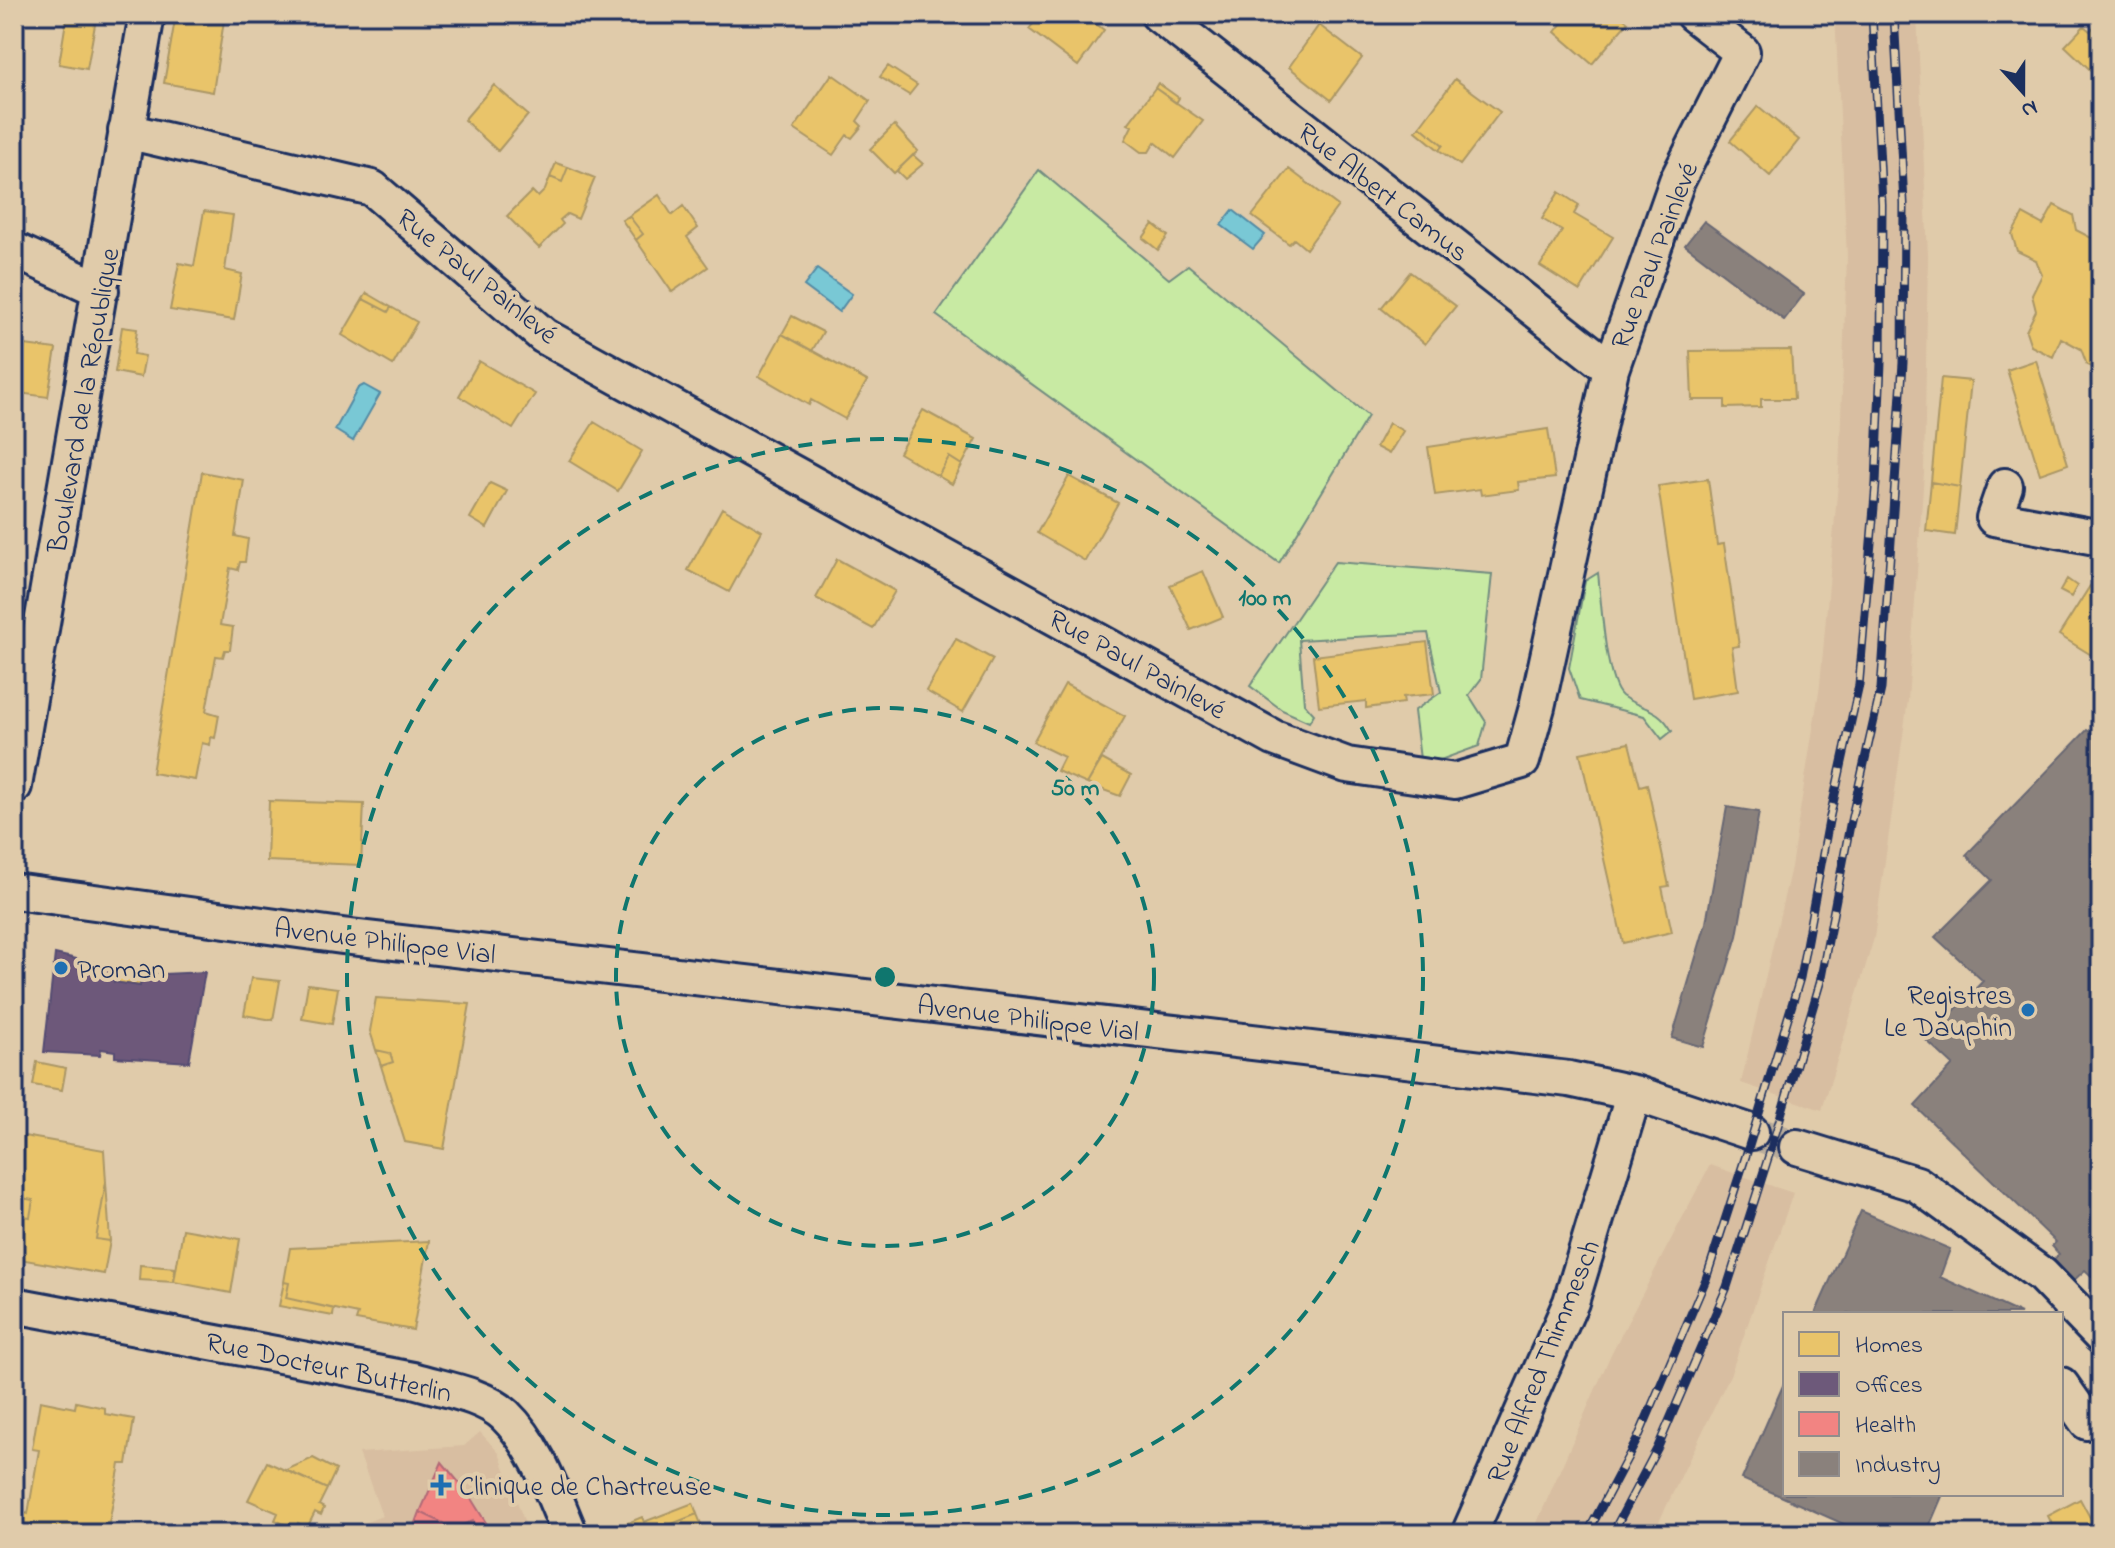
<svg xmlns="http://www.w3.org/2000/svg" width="2115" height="1548" font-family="'Indie Flower',sans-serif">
	<rect width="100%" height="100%" fill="#e0cbaa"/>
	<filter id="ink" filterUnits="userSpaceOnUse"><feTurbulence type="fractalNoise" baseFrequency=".0125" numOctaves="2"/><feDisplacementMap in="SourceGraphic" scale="16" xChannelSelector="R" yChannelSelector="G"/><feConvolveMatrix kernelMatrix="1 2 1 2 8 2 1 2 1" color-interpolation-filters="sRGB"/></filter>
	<g filter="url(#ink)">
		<path fill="#d8bea1" d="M1835,14H1917L1928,256L1924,473L1908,700L1874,938L1822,1110L1741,1083L1791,867L1820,685L1839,472L1847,257Z
			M1710,1165L1793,1193L1731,1373L1653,1534H1532L1611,1354Z
			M480,1432L499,1453L529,1534H337L382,1516L359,1453L464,1446Z"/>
		<path fill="#c8eaa3" stroke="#728c80" stroke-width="2" d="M1039,170L1169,279L1188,265L1368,416L1279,563L936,315Z
			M1335,562L1492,574L1481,679L1469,695L1486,722L1479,746L1421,767L1414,711L1441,692L1428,633L1299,640L1304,703L1314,714L1309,722L1282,710L1250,686Z
			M1598,573C1601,597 1605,682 1622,696C1643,711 1657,705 1672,731L1662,739L1644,716L1580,700L1569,668L1585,581Z"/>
		<path fill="#79c8d5" stroke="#538ba5" stroke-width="2" d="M1233,210L1265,235L1253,249L1221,225Z
			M817,269L852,294L839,312L804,286Z
			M364,385L380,394L353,441L335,430L358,388Z"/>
		<path fill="#e9c46a" stroke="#ab9766" stroke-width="2" d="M176,14H225L213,92L164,83Z
			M1041,14H1083L1104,30L1078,66L1029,29Z
			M1569,14H1618L1628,22L1592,64L1555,32Z
			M1744,14H1766L1757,25Z
			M2020,14H2041L2030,24Z
			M67,15L96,19L87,69L59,64Z
			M2101,19V78L2100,79L2065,46L2084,26L2090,31Z
			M1319,25L1362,58L1331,100L1289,67Z
			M888,66L917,85L909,95L880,77Z
			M832,74L870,101L857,121L862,126L852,138L847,135L833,155L794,129Z
			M1455,79L1500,112L1460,165L1439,150L1443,145L1420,126Z
			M1158,83L1179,98L1176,103L1155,88Z
			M494,85L528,115L498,151L464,120Z
			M1155,88L1203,121L1175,158L1155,142L1149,152H1141L1125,140L1132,126L1128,124Z
			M1758,106L1799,140L1770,176L1730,141Z
			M894,125L918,151L894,173L870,149Z
			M1420,126L1443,145L1439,150L1416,131Z
			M913,155L923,164L905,179L897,171Z
			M556,163L568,167L562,182L550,177Z
			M568,167L595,178L578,219L567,214L560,220L563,224L539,248L507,216L532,191L538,197L545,190L550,177L562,182Z
			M1289,169L1338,206L1306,249L1294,239L1289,244L1252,216Z
			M1559,192L1579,205L1574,214L1613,237L1580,291L1540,266L1562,231L1542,219Z
			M659,195L672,215L683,206L698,228L687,237L708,267L672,292L636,240L643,234L629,216Z
			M2054,205L2073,215L2076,230L2095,240L2101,228V372L2087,365L2081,349L2061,338L2053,357L2031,346L2026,331L2036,311L2032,295L2042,275L2036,260L2017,251L2012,234L2023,214L2043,225Z
			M204,211L233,215L225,270L242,274L234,320L170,310L179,263L194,266Z
			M629,216L643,234L636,240L622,220Z
			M1153,224L1168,236L1158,250L1143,238Z
			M1410,272L1456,306L1425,344L1381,308Z
			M367,293L391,307L388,312L363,299Z
			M363,299L388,312L391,307L417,322L393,365L342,335Z
			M792,316L823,332L812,351L782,334Z
			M122,327L137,329L134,354L145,356L141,377L115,372Z
			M782,334L867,381L845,419L811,400L809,405L759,376Z
			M25,345L56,349L48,397L18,393Z
			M1791,350L1794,399H1761V407L1725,408V400H1692L1690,351Z
			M2036,360L2068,464L2040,474L2007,370Z
			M479,361L535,394L513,429L459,396Z
			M1941,378L1971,381L1960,487L1931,482Z
			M923,410L976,439L962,465L949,457L938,476L899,453Z
			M594,422L642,451L618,491L569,461Z
			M1389,423L1403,431L1389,454L1376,447Z
			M1548,429L1555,478L1518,482L1519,490L1481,495L1480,489L1435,495L1428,447Z
			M949,457L962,465L952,484L938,476Z
			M202,472L244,480L235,536L248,539L245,562H240L238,570L230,568L220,625L233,627L230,650H225L223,657L216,656L206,711L219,715L215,738L211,737L210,745L202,743L195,780L152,773Z
			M1069,476L1118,503L1085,561L1037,533Z
			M1708,479L1717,545L1724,544L1739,646L1732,647L1738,691L1690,699L1658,486Z
			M1931,482L1960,487L1955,535L1926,531Z
			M490,483L507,491L487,528L470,518Z
			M722,508L762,531L729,592L688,570Z
			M837,559L895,591L873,629L816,598Z
			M1203,571L1223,617L1191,630L1170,585Z
			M2067,579L2077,586L2071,597L2060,591Z
			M2090,586L2101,593V661L2059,635Z
			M956,639L993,659L963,712L926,691Z
			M1427,642L1434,694L1403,697L1404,703L1366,708V701L1319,706L1313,656Z
			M1065,684L1125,716L1087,784L1057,771L1064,757L1033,742Z
			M1629,743L1640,786L1647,784L1669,886L1662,887L1672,932L1623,943L1580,753Z
			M1102,759L1131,775L1120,796L1087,784Z
			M269,801L364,804L361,865L267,861Z
			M116,968L142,975L140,986L114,982Z
			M251,978L280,981L273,1020L244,1015Z
			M308,984L338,988L332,1024L302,1019Z
			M376,998L470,1004L444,1149L405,1142L381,1066L393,1062L390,1053L376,1050L370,1031Z
			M376,1050L390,1053L393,1062L381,1066Z
			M37,1062L66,1068L62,1090L33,1085Z
			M24,1136L104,1150L106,1182L96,1239L110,1241L104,1274L14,1258L17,1215L30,1217L33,1200L22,1198Z
			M106,1182L110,1241L96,1239Z
			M22,1198L33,1200L30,1217L17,1215Z
			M183,1229L240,1239L231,1293L174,1282Z
			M429,1241L413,1330L356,1320L358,1314L286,1298L289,1283L284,1282L290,1248Z
			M140,1265L175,1268L174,1282L139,1280Z
			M284,1282L289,1283L286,1298L334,1309L333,1316L279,1306Z
			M40,1401L75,1408L76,1402L105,1408V1414L134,1419L127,1464H120L107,1534H18L22,1512L28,1514L39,1450L32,1449Z
			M313,1458L336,1470L327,1489L286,1470Z
			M267,1462L327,1489L319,1505L324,1508L321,1515L315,1512L307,1528L298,1523L295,1529L275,1520L278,1513L248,1500Z
			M2080,1499L2099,1534H2057L2048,1516Z
			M693,1503L697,1514L669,1525L672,1532L667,1534H648L647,1530L615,1534L613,1529L642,1517L644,1522Z
			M697,1514L705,1534H667L672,1532L669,1525Z"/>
		<path fill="#6d597a" stroke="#544c72" stroke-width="2" d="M55,954L116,968L114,982L140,986L142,975L205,972L189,1062L115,1057V1051L101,1049L100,1055L44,1052Z"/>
		<path fill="#f28482" stroke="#b26a77" stroke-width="2" d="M442,1462L467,1492L493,1534H478L473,1521L446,1531L443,1523L420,1512Z
			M420,1512L443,1523L446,1531L473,1521L478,1534H412Z"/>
		<path fill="#8a817c" stroke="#696873" stroke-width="2" d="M1704,221L1804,294L1784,320L1685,245Z
			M2087,730L2101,740V1285L2085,1270L2072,1282L2052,1262L2059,1254L2052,1246L2056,1242L1915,1106L1953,1065L1926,1040L1983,981L1935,937L1992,880L1966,855Z
			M1727,807L1759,812L1737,936L1703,1047L1672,1038L1706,923Z
			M1861,1211L1950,1249L1940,1277L2021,1314H1815Z
			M1785,1381V1494H1943L1926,1534H1852L1855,1529L1742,1479Z"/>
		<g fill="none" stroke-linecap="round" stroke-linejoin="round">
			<path stroke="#b9ac9b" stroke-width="34" stroke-dasharray="34 17" stroke-linecap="butt" d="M1751,1132L1797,1147"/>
			<defs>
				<path id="minor" d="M1158,14L1611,369
					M126,131L372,188L544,336L1274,738L1347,765L1455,781L1522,761L1537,707L1611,369L1677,181L1742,52L1693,14
					M14,250L101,290
					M2005,486L1994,518L2101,538
					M14,786L147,14
					M14,891L342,936L1569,1079L1634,1093L1751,1132
					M1797,1147L1917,1184L2042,1275L2101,1336
					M14,1305L413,1380C442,1389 482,1394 505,1415C537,1446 553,1494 570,1534
					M2061,1385L2087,1422
					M1469,1534L1571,1302L1634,1093"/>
			</defs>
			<use href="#minor" stroke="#1b2f5e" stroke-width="40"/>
			<use href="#minor" stroke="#e0cbaa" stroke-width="34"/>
			<defs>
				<path id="rail" d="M1587,1534L1638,1438L1706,1279L1749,1146L1800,978L1829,821L1859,685L1876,483L1881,362L1882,204L1872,14
					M1612,1534L1658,1447L1727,1287L1770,1152L1820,983L1850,825L1881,689L1903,363L1904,204L1894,14"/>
			</defs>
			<use href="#rail" stroke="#1b2f5e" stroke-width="9"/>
			<use href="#rail" stroke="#e0cbaa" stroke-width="6" stroke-dasharray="18" stroke-linecap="butt"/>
		</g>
	</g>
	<g fill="none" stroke="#0f766e" stroke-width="4" stroke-dasharray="14 10">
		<circle cx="885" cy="977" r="269"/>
		<circle cx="885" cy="977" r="538"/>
	</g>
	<g fill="#1f6fb2" stroke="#e0cbaa" stroke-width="3">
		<circle cx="61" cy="968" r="8"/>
		<circle cx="2028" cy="1010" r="8"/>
		<path d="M437 1473h8v8h8v8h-8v8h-8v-8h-8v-8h8z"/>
	</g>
	<g text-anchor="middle" stroke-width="8" stroke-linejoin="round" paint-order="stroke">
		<g font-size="28" fill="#1b2f5e" stroke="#e0cbaa">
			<text transform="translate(1384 191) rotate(38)" y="10">Rue Albert Camus</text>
			<text transform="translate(1653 255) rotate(-69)" y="10">Rue Paul Painlevé</text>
			<text transform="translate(478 275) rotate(39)" y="10">Rue Paul Painlevé</text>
			<text transform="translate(82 400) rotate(-80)" y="10">Boulevard de la République</text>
			<text transform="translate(1138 663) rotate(29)" y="10">Rue Paul Painlevé</text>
			<text transform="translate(385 940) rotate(7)" y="10">Avenue Philippe Vial</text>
			<text transform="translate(1028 1017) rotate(7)" y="10">Avenue Philippe Vial</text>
			<text transform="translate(1542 1361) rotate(-68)" y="10">Rue Alfred Thimmesch</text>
			<text transform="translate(329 1366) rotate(12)" y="10">Rue Docteur Butterlin</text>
		</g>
		<g font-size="28" fill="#1b2f5e" stroke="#e0cbaa" text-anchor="start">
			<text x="77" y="978">Proman</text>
			<text x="2012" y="1004" text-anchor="end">Registres<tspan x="2012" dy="32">Le Dauphin</tspan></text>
			<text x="459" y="1495">Clinique de Chartreuse</text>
		</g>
	</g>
	<circle cx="885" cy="977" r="12" fill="#0f766e" stroke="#e0cbaa" stroke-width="4"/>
	<g font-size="24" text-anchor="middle" font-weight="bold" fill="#0f766e" stroke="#e0cbaa" stroke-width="8" stroke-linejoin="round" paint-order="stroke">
		<text x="1265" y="605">100 m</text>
		<text x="1075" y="795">50 m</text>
	</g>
	<rect width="2115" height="1548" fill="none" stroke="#e0cbaa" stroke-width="48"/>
	<rect x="24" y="24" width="2067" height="1500" fill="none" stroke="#1b2f5e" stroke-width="3" filter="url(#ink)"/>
	<rect x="1783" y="1312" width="280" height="184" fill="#e0cbaa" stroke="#918d8c" stroke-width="2"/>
	<rect x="1799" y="1332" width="40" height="24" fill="#e9c46a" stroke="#918d8c" stroke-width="2"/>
	<text x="1855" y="1352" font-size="24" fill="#1b2f5e">Homes</text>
	<rect x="1799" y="1372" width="40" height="24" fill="#6d597a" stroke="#918d8c" stroke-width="2"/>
	<text x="1855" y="1392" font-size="24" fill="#1b2f5e">Offices</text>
	<rect x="1799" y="1412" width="40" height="24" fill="#f28482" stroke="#918d8c" stroke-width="2"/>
	<text x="1855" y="1432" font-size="24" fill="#1b2f5e">Health</text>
	<rect x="1799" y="1452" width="40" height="24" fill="#8a817c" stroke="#918d8c" stroke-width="2"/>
	<text x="1855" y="1472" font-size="24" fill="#1b2f5e">Industry</text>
	<g transform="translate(2023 92) rotate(159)" stroke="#e0cbaa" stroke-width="6" paint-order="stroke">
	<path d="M0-6L14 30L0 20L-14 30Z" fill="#1b2f5e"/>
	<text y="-12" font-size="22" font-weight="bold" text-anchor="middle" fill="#1b2f5e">N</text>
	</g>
</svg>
